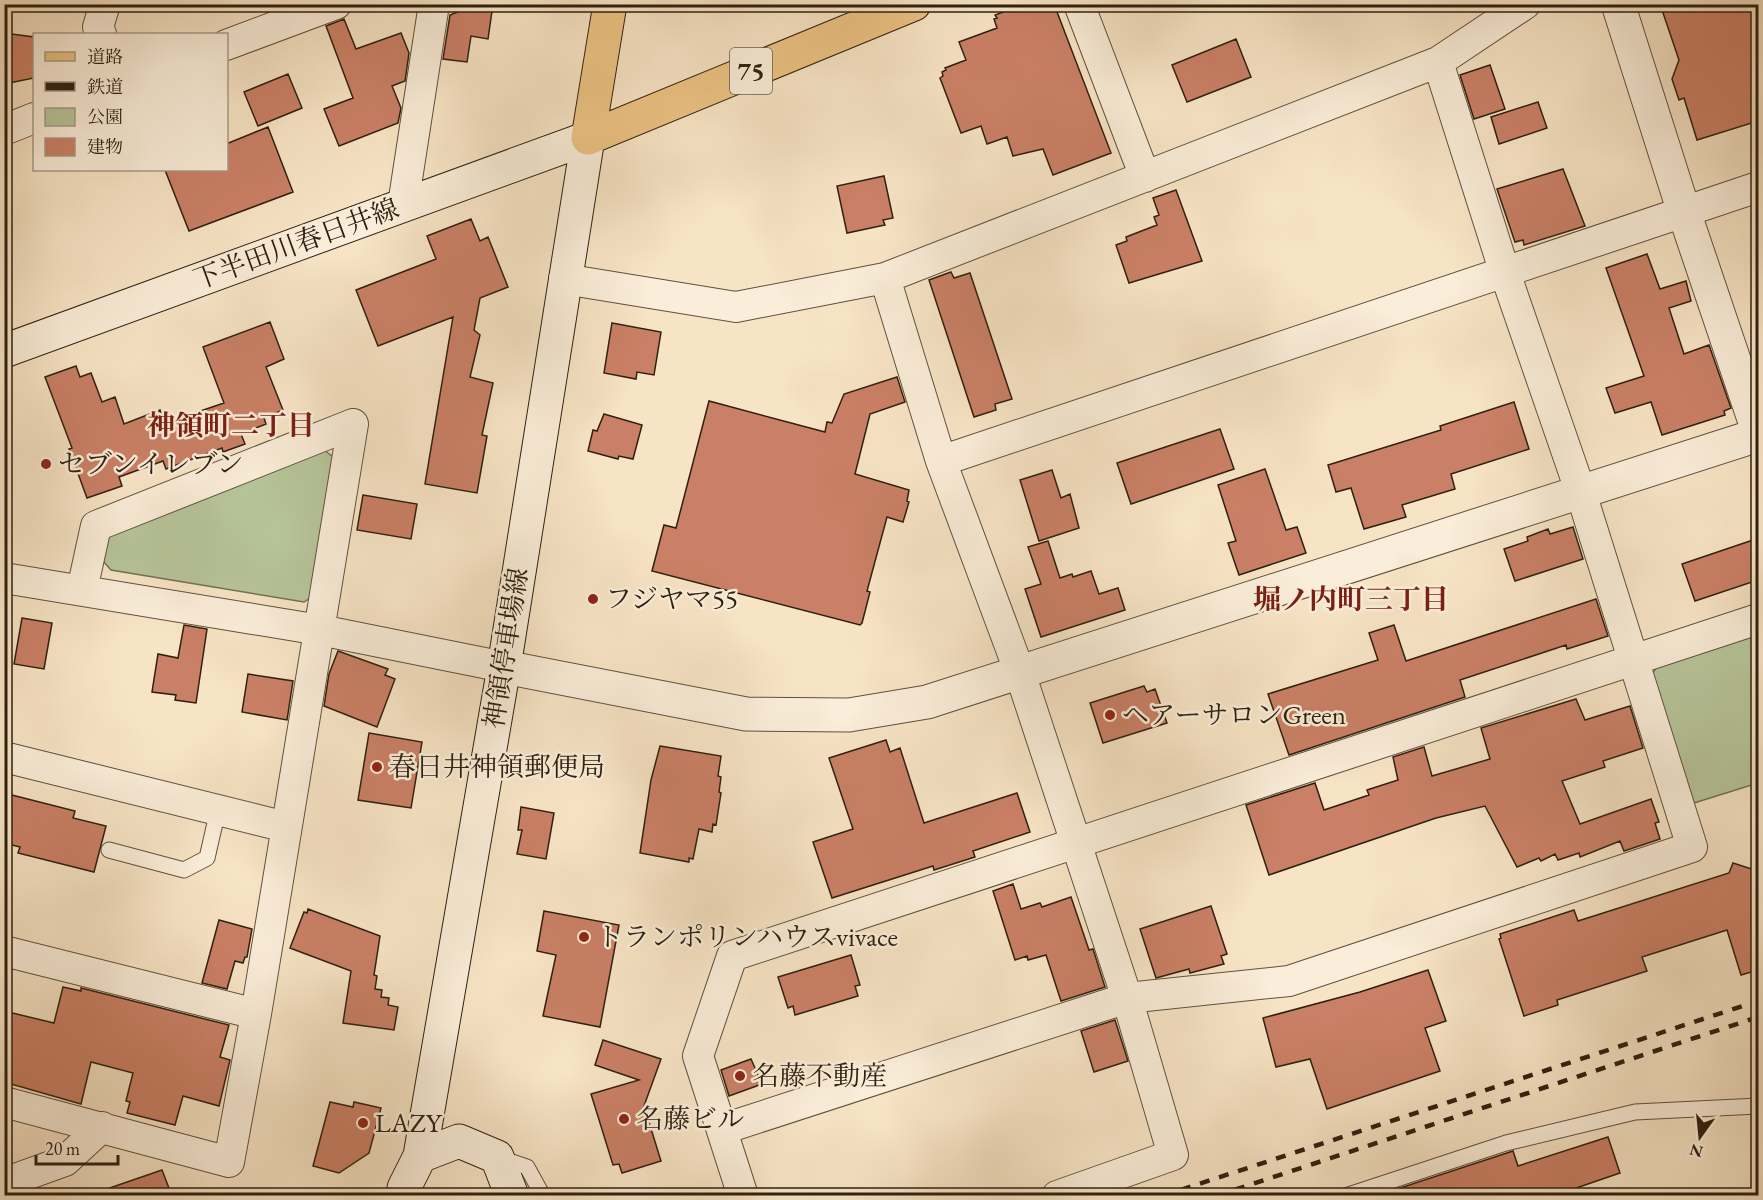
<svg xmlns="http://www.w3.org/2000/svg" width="1763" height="1200" font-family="'EB Garamond','Noto Serif JP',serif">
	<rect width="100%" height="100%" fill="#f7e4c5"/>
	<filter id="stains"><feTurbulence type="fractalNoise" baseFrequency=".00333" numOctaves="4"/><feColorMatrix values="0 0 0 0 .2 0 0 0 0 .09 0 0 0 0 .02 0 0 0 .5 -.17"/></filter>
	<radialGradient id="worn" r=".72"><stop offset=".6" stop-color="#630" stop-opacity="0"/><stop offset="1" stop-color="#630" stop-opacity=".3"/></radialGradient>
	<path fill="#b7c59a" stroke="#727255" stroke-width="1.5" d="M320,447L336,459L313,596L304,602L111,570L103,561L107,532Z
		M1758,632V783L1694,803L1651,676L1658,665Z"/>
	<path fill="#ca8066" stroke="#2e2010" stroke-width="1.5" d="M477,4H493L488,39L471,36L467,62L443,59L450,15Z
		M1024,4H1054L1111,153L1053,175L1043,149L1013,156L1007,137L987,144L981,126L961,133L940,78L943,76L942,72L946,70L945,68L966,60L959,42L997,28L994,19L997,18L995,15Z
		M1660,4H1758V121L1697,140L1684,98L1679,100L1672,79L1679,60Z
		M344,19L356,49L401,33L409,53L405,81L392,86L401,108L398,123L339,146L324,109L353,98L326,26Z
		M4,33L34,37V78L4,84Z
		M1236,39L1251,77L1187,102L1172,65Z
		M1490,65L1505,109L1474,119L1460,75Z
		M288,74L302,108L258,126L244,92Z
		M1538,102L1547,128L1499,144L1491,117Z
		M268,127L293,192L189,231L165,170H226V144Z
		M1563,169L1585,226L1524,245L1523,240L1515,242L1497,189Z
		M884,176L893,218L883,220L885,225L847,233L837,186Z
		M1176,190L1202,261L1129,283L1116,245L1127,241L1126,237L1157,225L1154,217L1159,215L1153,198Z
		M471,219L480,241L488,237L508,287L480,298L474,330L480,335L470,377L493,383L482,435L487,436L477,493L425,484L453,317L378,346L356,290L436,259L427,236Z
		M1647,254L1660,289L1686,281L1691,301L1669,308L1684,354L1709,345L1731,408L1724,411L1725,415L1662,435L1651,402L1615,413L1606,388L1644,376L1606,268Z
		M951,272L954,278L970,273L1012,399L995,404L996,410L974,417L929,280Z
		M270,322L284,359L266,367L283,410L264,418L266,424L241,434L245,444L223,452L222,448L166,469L163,461L119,477L122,486L87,498L69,449L72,448L45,377L76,366L80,377L91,373L102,402L115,397L124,424L160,410L165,423L224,403L203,347Z
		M612,323L661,332L654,375L637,372L636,379L604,373Z
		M897,377L905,402L870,414L855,474L909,490L907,501L909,502L903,522L887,517L867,591L870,592L862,623L860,625L652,571L664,525L676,528L709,401L825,432L827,422L832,423L844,394Z
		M1514,402L1529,449L1451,474L1455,489L1402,505L1406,517L1364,529L1351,488L1336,492L1328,465L1441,430L1440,426Z
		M604,414L642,425L633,459L619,456L618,459L588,451L593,430L597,431Z
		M1220,429L1234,469L1131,504L1117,463Z
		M1265,469L1286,530L1297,527L1306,553L1239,575L1228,543L1236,541L1218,485Z
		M1052,470L1061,498L1070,494L1079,528L1039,541L1020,480Z
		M363,495L417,504L411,539L357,530Z
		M1573,527L1583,559L1515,581L1504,549L1528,541L1527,537L1548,529L1550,534Z
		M1753,540L1758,558V580L1695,601L1682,564Z
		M1048,541L1060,578L1072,574L1073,577L1091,571L1099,594L1118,588L1125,610L1041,637L1025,589L1041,584L1028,547Z
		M1596,599L1608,636L1567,649L1566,645L1460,680L1465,697L1289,755L1268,694L1378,660L1369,633L1394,625L1406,661Z
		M22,618L52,623L44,669L14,664Z
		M184,625L207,629L196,703L175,700L176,695L152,692L158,654L178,658Z
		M338,651L388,669L385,675L395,679L377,727L324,706L329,674Z
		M248,674L293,681L287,720L242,712Z
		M1144,686L1147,692L1155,689L1167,723L1103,743L1090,703Z
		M1576,699L1585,720L1630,706L1643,748L1603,761L1605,767L1562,781L1580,824L1651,799L1659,822L1655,823L1660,839L1624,851L1620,841L1580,857L1579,853L1558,860L1555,854L1541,861L1539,858L1517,867L1485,806L1436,818L1269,875L1246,805L1315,783L1324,810L1369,795L1367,790L1398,780L1393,757L1424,747L1432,776L1490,759L1481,728Z
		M369,733L422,742L411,808L358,800Z
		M886,740L890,752L900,748L924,823L1017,793L1030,832L973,851L975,857L934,870L933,866L832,898L813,842L853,829L829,758Z
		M660,746L721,756L718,776L721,777L719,792L721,793L716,825L713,824L712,832L699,829L693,859L689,858V862L640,853L651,780Z
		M4,793L75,811L73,818L106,826L94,872L18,853L20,847L4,843Z
		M521,807L554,813L546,859L517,854L522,830H518Z
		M1733,863L1758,871V970L1741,975L1727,930L1642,957L1647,971L1557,1000L1558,1005L1524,1016L1499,939L1501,938L1500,934L1574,910L1578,921L1729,873Z
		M1013,884L1021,909L1040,903L1042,907L1071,897L1089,950L1093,949L1105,987L1061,1001L1046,955L1028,960L1027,956L1015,960L993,891Z
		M1211,906L1227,954L1221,956L1224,964L1190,973L1189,969L1156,978L1140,929Z
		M308,909L380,936L374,975L377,976L375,989L382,990L381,997L389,998L388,1005L398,1007L394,1030L343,1023L351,971L290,948L304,912L307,913Z
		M544,911L619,925L600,1027L543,1016L556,955L537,951Z
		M219,920L252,929L247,957H245L243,963L235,961L227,989L202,983Z
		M851,955L860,985L855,986L858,996L795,1015L793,1006L788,1008L778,977Z
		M1428,970L1446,1021L1425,1028L1440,1071L1327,1109L1310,1059L1276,1067L1263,1018L1360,992Z
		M63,987L81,991V988L229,1025L220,1057L230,1060L219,1106L183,1096L175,1125L127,1113L130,1102L126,1101L133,1073L91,1062L81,1104L4,1082V1011L54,1023Z
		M1115,1020L1128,1061L1094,1072L1081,1031Z
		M603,1040L661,1059L644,1106L661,1161L622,1173L619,1164L613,1165L591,1094L639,1080L595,1065Z
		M751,1059L762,1084L729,1096L721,1070Z
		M330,1102L353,1107L354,1102L381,1108L369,1153L339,1173L313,1166Z
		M1608,1137L1620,1173L1553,1196H1392L1391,1191L1510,1152L1513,1151L1518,1166Z
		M162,1170L172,1196H99L98,1192Z"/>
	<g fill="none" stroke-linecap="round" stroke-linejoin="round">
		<defs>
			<path id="service" d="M109,850L184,870L207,858L218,810
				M497,1157L527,1167L543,1196
				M1345,1196L1506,1143L1635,1112L1758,1106"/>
			<path id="minor" d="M1079,4L1145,177
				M101,34L98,27L105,4
				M226,45L336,4
				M4,130L34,118
				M403,205L434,4
				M885,278L941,461L1020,673L1127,998L1173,1155L1057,1196
				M564,279L736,307L885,278L1438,62L1525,4
				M941,461L1758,187
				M4,578L320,630L504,667
				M82,590L96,526L353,424
				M4,757L286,827
				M4,951L256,1014
				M4,1102L229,1162L256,1014L353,424
				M723,1129L1127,998L1289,981L1692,847L1581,493L1504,270L1438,62
				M4,1183L65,1161L102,1127
				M743,1196L698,1056L732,956L1758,619"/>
			<path id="tertiary" d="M1618,4L1684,212L1758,431
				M504,667L746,714L849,715L927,702L1758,435"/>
			<path id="secondary" d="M4,351L588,138L504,667L420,1156L404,1188L406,1196
				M420,1156L459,1141L497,1157L512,1196"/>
			<path id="primary" d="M588,138L914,4
				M588,138L610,4"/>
		</defs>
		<use href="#service" stroke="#60513d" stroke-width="17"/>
		<use href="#minor" stroke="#60513d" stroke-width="32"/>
		<use href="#tertiary" stroke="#60513d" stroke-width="35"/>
		<use href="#secondary" stroke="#2e2010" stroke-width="35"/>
		<use href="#primary" stroke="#2e2010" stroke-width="35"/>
		<use href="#service" stroke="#faedd9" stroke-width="15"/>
		<use href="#minor" stroke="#faedd9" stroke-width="30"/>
		<use href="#tertiary" stroke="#faedd9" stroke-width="33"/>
		<use href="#secondary" stroke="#faedd9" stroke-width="33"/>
		<use href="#primary" stroke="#ecc282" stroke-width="33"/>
		<path stroke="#2e2010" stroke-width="4.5" stroke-dasharray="10 10" stroke-linecap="butt" d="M1162,1196L1758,1001
			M1216,1196L1758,1017"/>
	</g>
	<g fill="#8f2418" stroke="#faedd9" stroke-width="2">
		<circle cx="46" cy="464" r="6"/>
		<circle cx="593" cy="599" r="6"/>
		<circle cx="1110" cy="715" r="6"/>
		<circle cx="377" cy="767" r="6"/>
		<circle cx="584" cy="937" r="6"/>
		<circle cx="740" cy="1076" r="6"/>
		<circle cx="624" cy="1119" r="6"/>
		<circle cx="363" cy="1123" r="6"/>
	</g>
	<g text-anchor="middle" stroke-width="5" stroke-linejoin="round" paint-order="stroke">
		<rect fill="#faedd9" stroke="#6b5e4c" stroke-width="1.5" x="730" y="48" width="42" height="46" rx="4.5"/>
		<g font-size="26" font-weight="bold" fill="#2e2010">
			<text x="751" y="80">75</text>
		</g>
		<g font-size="27" fill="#2e2010" stroke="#faedd9">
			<text transform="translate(296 244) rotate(-20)" y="9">下半田川春日井線</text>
			<text transform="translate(506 648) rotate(-81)" y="9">神領停車場線</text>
		</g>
		<g font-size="27" fill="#2e2010" stroke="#faedd9" text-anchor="start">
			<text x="58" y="473">セブンイレブン</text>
			<text x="605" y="608">フジヤマ55</text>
			<text x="1122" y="724">ヘアーサロンGreen</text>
			<text x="389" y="776">春日井神領郵便局</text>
			<text x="596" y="946">トランポリンハウスvivace</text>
			<text x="752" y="1085">名藤不動産</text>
			<text x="636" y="1128">名藤ビル</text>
			<text x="375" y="1132">LAZY</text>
		</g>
		<g font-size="28" font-weight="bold" fill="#7a1f14" stroke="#faedd9">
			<text x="231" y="435">神領町二丁目</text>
			<text x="1351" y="609">堀ノ内町三丁目</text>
		</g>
	</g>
	<rect width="1763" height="1200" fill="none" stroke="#f7e4c5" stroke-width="24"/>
	<rect x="6" y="6" width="1751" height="1188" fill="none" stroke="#2e2010" stroke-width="3"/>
	<rect x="12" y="12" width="1739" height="1176" fill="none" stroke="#2e2010" stroke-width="1.5"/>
	<rect x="33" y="33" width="195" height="138" fill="#faedd9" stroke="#a89b89" stroke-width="1.5"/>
	<rect x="45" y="52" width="30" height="9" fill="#ecc282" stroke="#a89b89" stroke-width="1.5"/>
	<text x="87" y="63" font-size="18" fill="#2e2010">道路</text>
	<rect x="45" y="82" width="30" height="9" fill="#2e2010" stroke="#a89b89" stroke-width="1.5"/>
	<text x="87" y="93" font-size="18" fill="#2e2010">鉄道</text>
	<rect x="45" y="108" width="30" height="18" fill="#b7c59a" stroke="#a89b89" stroke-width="1.5"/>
	<text x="87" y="123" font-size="18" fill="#2e2010">公園</text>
	<rect x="45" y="138" width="30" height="18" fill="#ca8066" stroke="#a89b89" stroke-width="1.5"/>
	<text x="87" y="153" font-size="18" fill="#2e2010">建物</text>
	<g transform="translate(1700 1137) rotate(195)" stroke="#faedd9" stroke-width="4.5" paint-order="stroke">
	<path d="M0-4.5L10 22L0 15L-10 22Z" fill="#2e2010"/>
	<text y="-9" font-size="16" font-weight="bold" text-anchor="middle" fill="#2e2010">N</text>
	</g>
	<path d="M36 1155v9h82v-9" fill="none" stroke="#2e2010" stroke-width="3"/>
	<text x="45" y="1155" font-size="18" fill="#2e2010" stroke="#faedd9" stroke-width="4.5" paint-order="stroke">20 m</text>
	<rect width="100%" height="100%" filter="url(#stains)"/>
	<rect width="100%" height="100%" fill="url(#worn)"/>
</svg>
